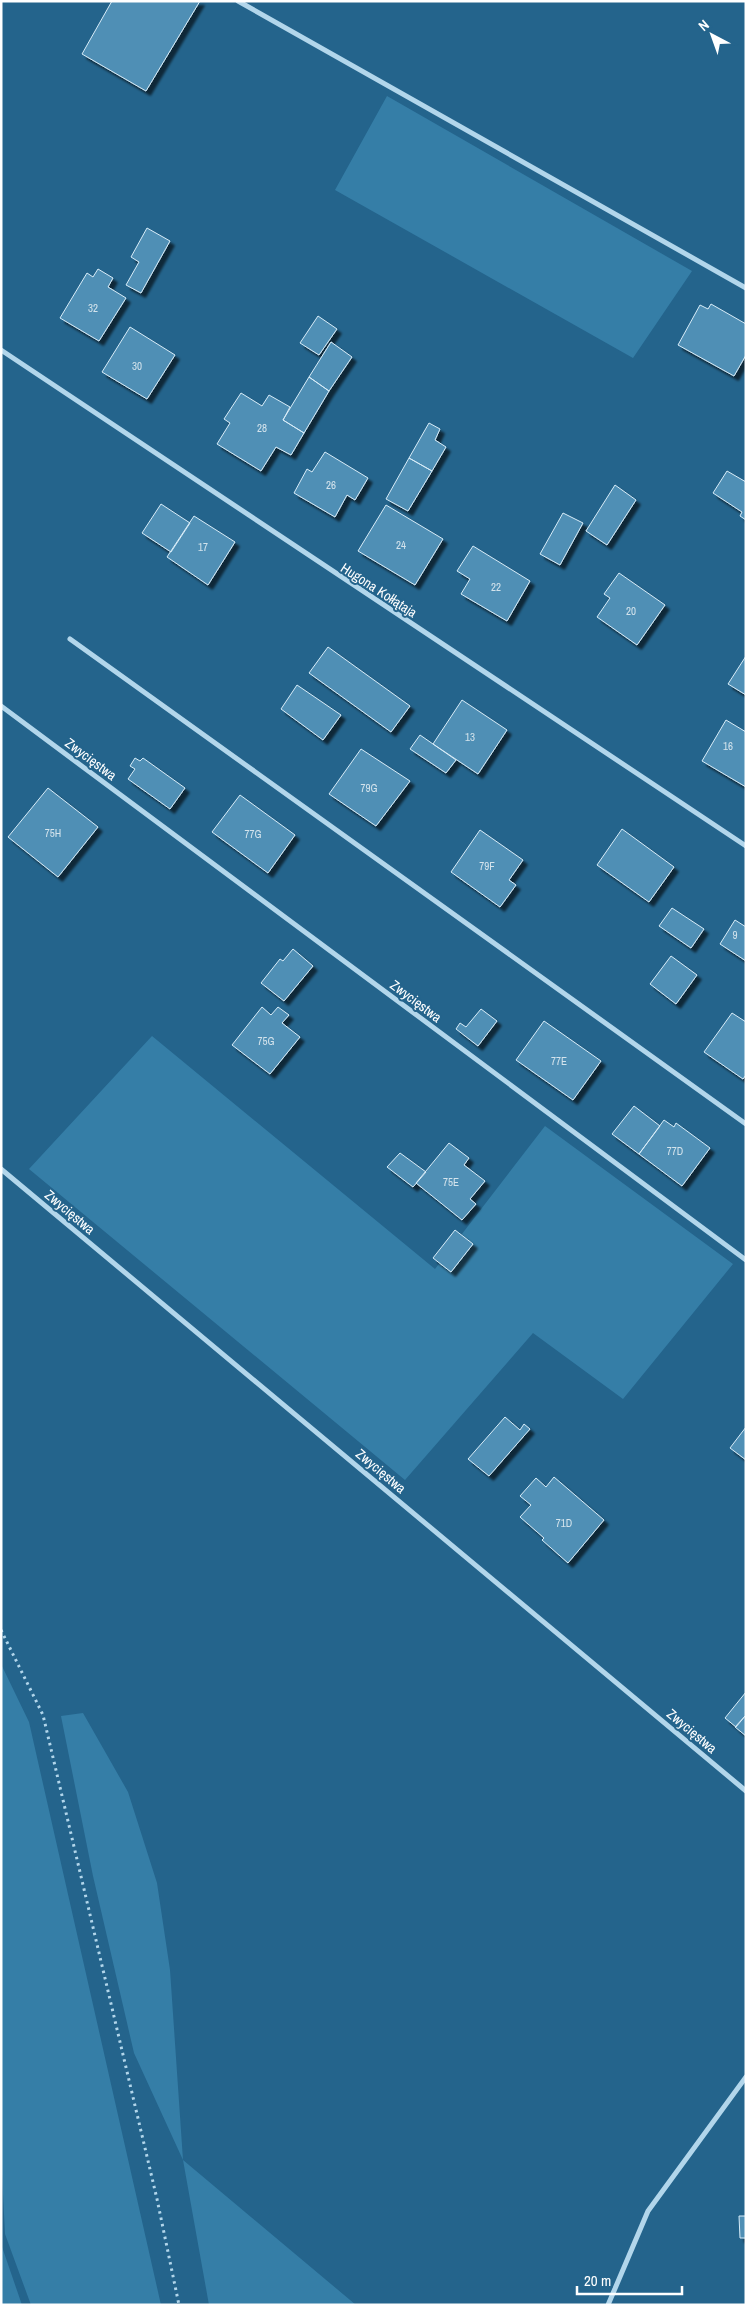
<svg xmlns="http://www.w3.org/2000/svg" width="747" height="2306" font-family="'Archivo Narrow',sans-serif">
	<defs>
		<filter id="shadow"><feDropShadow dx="4.5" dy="4.5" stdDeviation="1" flood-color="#0009"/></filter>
	</defs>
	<rect width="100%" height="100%" fill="#24648c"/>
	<path fill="#357ea7" d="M387,96L692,271L633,358L335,190Z
		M152,1036L435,1269L545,1126L733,1264L623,1399L533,1333L405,1480L29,1169Z
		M1,1664L29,1722L161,2305H31L5,2234L1,2154Z
		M83,1713L128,1792L157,1883L170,1970L183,2160L356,2305H209L183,2160L134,2053L93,1876L61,1716Z
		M1,2244L22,2305H1Z"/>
	<path fill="#508fb5" stroke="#d7ecf8" filter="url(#shadow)" d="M112,1H200L146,91L82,54Z
		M147,228L170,241L141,293L126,285L139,262L131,257Z
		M98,269L113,278L108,287L126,298L99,341L60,318L87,273L93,277Z
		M711,304L746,324V355L734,376L678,345L700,305L708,309Z
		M318,316L337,329L319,355L300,343Z
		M130,327L175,355L147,399L102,372Z
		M331,342L352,357L329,391L309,377Z
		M309,377L329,391L304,433L283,420Z
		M241,393L262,406L269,395L290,407L283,420L304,433L291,455L276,447L261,471L217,444L230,423L224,419Z
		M429,423L440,429L435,440L446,447L432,471L409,458Z
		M325,452L368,478L355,500L347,495L335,517L294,493L307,469L312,472Z
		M409,458L432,471L408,511L386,499Z
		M727,471L746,482V520L740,516L742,512L713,493Z
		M615,485L636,500L607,545L586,531Z
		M161,504L190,523L171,552L142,533Z
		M386,505L443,539L415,585L358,551Z
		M563,513L583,523L560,565L540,554Z
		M194,516L235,542L208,585L167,557Z
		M473,546L530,581L507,621L461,594L470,579L457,571Z
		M619,573L665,605L637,645L597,617L610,598L604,594Z
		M328,647L410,706L391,732L309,673Z
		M746,656V695L728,684Z
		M297,685L341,715L323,740L281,709Z
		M462,700L507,730L478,774L433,744Z
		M726,720L746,732V787L702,761Z
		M420,735L456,760L446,773L410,749Z
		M361,749L410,781L376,826L329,794Z
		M135,758L140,761L143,758L185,788L170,809L128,779L135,769L130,766Z
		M48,788L98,827L58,877L8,837Z
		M240,795L295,835L268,873L212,832Z
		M622,829L674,867L649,902L597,865Z
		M480,830L523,860L509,880L516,885L500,907L451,872Z
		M672,908L704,929L691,948L659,926Z
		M735,920L746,927V961L720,944Z
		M293,949L313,966L284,1001L261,983L280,959L283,961Z
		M671,956L697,975L676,1004L650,984Z
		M262,1007L271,1015L278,1007L289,1015L282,1023L300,1037L270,1074L232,1045Z
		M481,1009L497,1021L478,1046L456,1029L460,1023L466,1027Z
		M732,1013L746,1022V1075L743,1079L704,1052Z
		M544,1021L601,1061L573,1100L516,1060Z
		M634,1106L660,1126L639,1154L612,1134Z
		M664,1120L674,1127L676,1123L710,1148L682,1186L639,1154Z
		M449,1143L469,1158L464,1165L485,1181L470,1199L476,1204L462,1220L416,1183Z
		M400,1153L426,1172L413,1187L387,1167Z
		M455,1230L473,1244L451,1272L433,1258Z
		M505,1417L520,1430L524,1424L530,1429L489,1476L468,1459Z
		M746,1427V1460L730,1448Z
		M554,1477L604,1520L568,1563L542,1540L544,1538L520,1517L531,1505L520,1496L536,1478L546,1487Z
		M746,1692V1715L736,1727L725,1718Z
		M746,1715V1736L735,1727Z
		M739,2216H746V2238H740Z"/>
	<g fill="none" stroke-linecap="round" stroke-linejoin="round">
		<path stroke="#b2d6eb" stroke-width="3" stroke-dasharray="2.5 4" stroke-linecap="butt" d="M1,1630L43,1715L157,2199L179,2305"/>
		<path stroke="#b2d6eb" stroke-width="5" d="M238,1L746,288
			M1,350L746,846
			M70,639L746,1124
			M1,706L746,1260
			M1,1169L746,1791
			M608,2305L648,2211L746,2077"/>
	</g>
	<g text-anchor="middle" stroke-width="4" stroke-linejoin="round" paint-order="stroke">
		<g font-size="11" fill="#d3e3ec">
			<text x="93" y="312">32</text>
			<text x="137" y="370">30</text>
			<text x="262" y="432">28</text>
			<text x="331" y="489">26</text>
			<text x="401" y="549">24</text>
			<text x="203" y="551">17</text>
			<text x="496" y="591">22</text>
			<text x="631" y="615">20</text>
			<text x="470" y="741">13</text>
			<text x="728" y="750">16</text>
			<text x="369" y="792">79G</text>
			<text x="53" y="837">75H</text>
			<text x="253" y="838">77G</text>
			<text x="487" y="870">79F</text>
			<text x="735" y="939">9</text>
			<text x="266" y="1045">75G</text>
			<text x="559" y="1065">77E</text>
			<text x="675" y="1155">77D</text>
			<text x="451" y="1186">75E</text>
			<text x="564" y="1527">71D</text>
		</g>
		<g font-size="14" fill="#fff" stroke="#24648c">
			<text transform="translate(379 590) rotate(33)" y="5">Hugona Kołłątaja</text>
			<text transform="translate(91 759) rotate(37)" y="5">Zwycięstwa</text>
			<text transform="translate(416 1001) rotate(37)" y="5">Zwycięstwa</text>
			<text transform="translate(70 1212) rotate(40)" y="5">Zwycięstwa</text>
			<text transform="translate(381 1471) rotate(40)" y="5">Zwycięstwa</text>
			<text transform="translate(692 1731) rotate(40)" y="5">Zwycięstwa</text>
		</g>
	</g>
	<rect width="747" height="2306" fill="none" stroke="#ffffff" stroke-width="5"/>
	<g transform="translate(712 35) rotate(319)" stroke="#24648c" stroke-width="4" paint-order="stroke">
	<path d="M0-4L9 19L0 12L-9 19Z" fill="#ffffff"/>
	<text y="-8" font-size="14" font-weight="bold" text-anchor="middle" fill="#ffffff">N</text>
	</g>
	<path d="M577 2286v8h105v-8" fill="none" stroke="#ffffff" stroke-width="2.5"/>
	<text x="584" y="2286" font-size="15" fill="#ffffff" stroke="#24648c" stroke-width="4" paint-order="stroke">20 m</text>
</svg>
